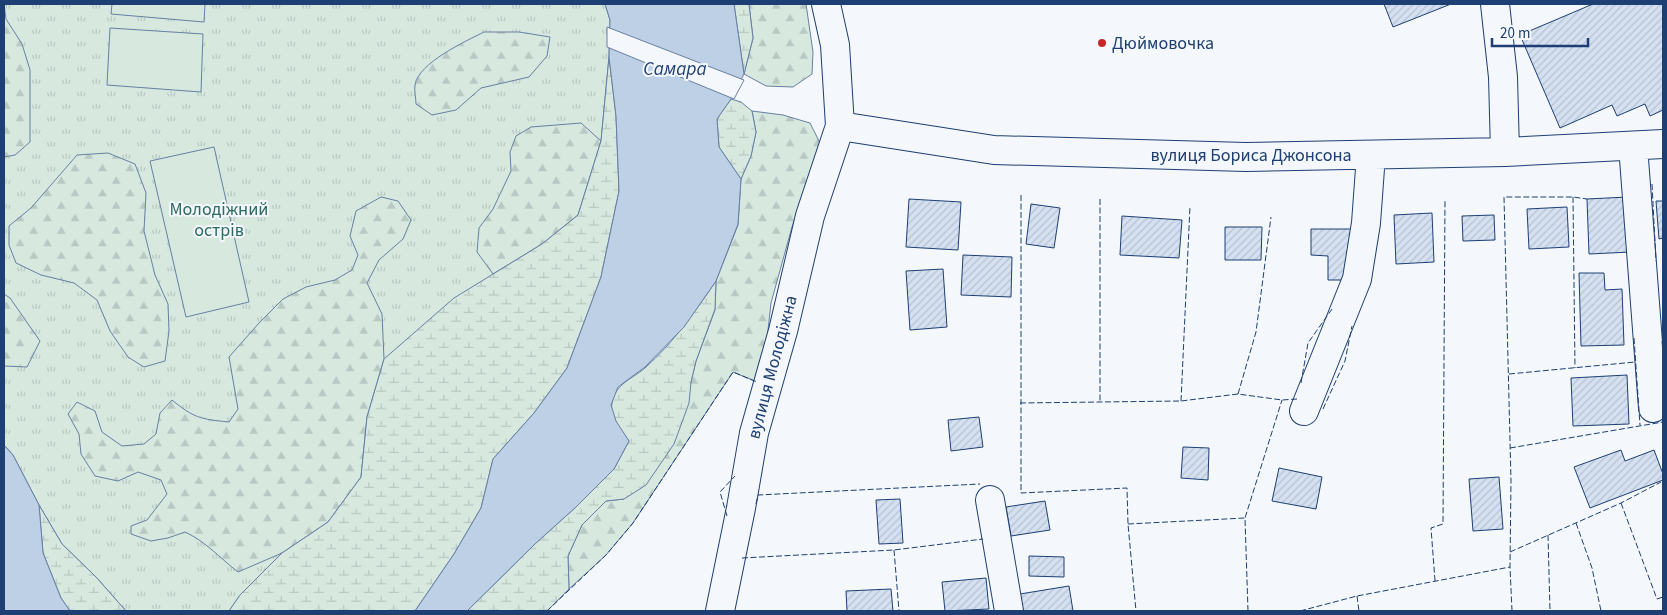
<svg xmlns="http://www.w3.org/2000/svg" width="1667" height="615" font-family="'Source Sans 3',sans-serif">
	<defs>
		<pattern id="grass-tufts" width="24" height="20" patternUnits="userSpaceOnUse" patternTransform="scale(1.25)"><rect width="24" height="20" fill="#d7e8df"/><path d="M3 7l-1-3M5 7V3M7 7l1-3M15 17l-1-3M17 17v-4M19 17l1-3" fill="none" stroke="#b8c8c3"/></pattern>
		<pattern id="forest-firs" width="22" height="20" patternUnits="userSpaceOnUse" patternTransform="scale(1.25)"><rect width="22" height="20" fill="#d7e8df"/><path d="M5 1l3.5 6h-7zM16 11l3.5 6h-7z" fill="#b8c8c3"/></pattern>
		<pattern id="wetland-marsh" width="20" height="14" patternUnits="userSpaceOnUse" patternTransform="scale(1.25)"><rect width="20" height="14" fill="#d7e8df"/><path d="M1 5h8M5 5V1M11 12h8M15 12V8" fill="none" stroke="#b8c8c3"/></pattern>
		<pattern id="building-hatch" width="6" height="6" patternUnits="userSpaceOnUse" patternTransform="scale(1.25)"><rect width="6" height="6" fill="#d5e0f0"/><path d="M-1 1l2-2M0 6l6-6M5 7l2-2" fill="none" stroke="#b6c1d1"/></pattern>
	</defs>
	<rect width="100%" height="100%" fill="#f4f7fb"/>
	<path fill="url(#grass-tufts)" stroke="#687fa3" d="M4,4H605L610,20L609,57L601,141L578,215L361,477L240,595L229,611H126L96,577L62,544L39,505L13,455L4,445Z"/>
	<path fill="url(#forest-firs)" stroke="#687fa3" d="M4,4L6,19L22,44L30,70V142L15,155L4,157Z
		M749,4H806L813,52L812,74L793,87L766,86L744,74L753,38Z
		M484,32H519L550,37L547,56L529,77L481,88L456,110L432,115L416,104C416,98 414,91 415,85C418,63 466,41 484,32Z
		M752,111L783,115L810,123L821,145L792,227L771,303L762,384L733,372L633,523L606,555L569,589L568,556L582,525L606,501L624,499L691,382L696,361L715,310L716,281L738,225L741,179L751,156L756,132Z
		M581,123L601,141L578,215L542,244L493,274L477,252L479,228L493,209L511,171L510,152L516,136L531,127Z
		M108,153L135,164L146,193L144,231L155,275L168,304L169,331L165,361L144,367L128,357L110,331L97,300L74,283L41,275L16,263L9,245V226L31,208L77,155Z
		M381,197L398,201L411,220L403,239L379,260L367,283L382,314L384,359L367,417L361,477L328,522L282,553L238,572C220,558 205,541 185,532L168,538L151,541L131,534V526L147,520L167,494L161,480L138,472L118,481L95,476L81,454L79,434L68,414L77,402L95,411L102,432L122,446L144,444L156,434L160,413L172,400C194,418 200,419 229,422L238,409L229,357L259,323L283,299L306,287L335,280L352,270L358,255L350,236L356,211Z
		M4,294L10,298L40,341L27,367L4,366Z"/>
	<path fill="url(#wetland-marsh)" stroke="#687fa3" d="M734,4H749V5L753,38L744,74Z
		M609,57L616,116L619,191L601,277L567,368L534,413L493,459L481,508L454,554L415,611H229L240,595L282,553L328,522L361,477L367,417L384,359L454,298L542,244L578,215L601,141Z
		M731,99L741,102L752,111L756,132L751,156L741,179L719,147L717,119Z
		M716,281L715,309L696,361L691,382L689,403L674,444L646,485L624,499L606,501L582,525L568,556L569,589L547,611H467L536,543L576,507L614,469L629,441C622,431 609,416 612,403C615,384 632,379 645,368C673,343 695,312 716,281Z
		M39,505L62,544L96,577L126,611H70L61,598L43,553Z"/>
	<path fill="#d7e8df" stroke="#687fa3" d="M112,4H205L204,22L111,14Z
		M110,28L203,34L201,92L107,85Z
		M214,147L249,302L186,317L150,161Z"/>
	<path fill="#bed0e5" stroke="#687fa3" d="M605,4H734L744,74L731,99L717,119L719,147L741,179L738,224L716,281L684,327L645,367L618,387L611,405L616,421L629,441L614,469L576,507L536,543L467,611H415L454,554L481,508L493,459L534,413L567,368L601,277L619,191L616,116L609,57L610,20Z
		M4,445L13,455L39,505L43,553L61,598L70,611H4Z"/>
	<path fill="#f4f7fb" stroke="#687fa3" d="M607,27L744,80L734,99L607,47Z"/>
	<path fill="url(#building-hatch)" stroke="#1d3f73" d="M1384,4H1451L1393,27Z
		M1593,4H1663V110L1650,116L1645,104L1617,116L1612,105L1560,128L1520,35Z
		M1628,197L1631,252L1589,254L1587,199Z
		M909,199L961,202L958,250L906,247Z
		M1656,201H1663V238L1659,239Z
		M1031,204L1060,208L1054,248L1026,244Z
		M1567,207L1569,247L1529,249L1527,209Z
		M1432,213L1434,262L1396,264L1394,215Z
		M1494,215L1495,240L1463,241L1462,216Z
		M1122,216L1182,220L1179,258L1120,255Z
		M1225,227H1262L1261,260H1225Z
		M1311,229H1352V280H1328V256L1311,255Z
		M963,255L1012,257L1011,297L961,295Z
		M943,269L947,327L910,330L906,271Z
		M1579,273H1604L1605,290L1622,289L1624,345L1581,346Z
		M1627,375L1629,424L1573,426L1571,378Z
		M979,417L983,447L951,451L948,420Z
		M1183,447L1209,448L1208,480L1181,478Z
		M1621,450L1625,461L1654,450L1663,474V480L1590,508L1574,467Z
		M1279,468L1322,477L1316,509L1272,501Z
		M1499,477L1503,529L1473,531L1469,479Z
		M900,499L903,543L879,544L876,500Z
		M1045,501L1050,530L1011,536L1006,507Z
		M1029,556L1064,557V577L1029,576Z
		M986,578L989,609L945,611L942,582Z
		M1069,586L1073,611H1023L1020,594Z
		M891,589L893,611H847L846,591Z"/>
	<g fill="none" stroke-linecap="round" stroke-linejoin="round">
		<defs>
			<path id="minor" d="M1495,4L1503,77L1505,152
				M840,126L994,150L1246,157L1505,152L1663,144
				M1633,146L1653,408
				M1304,411L1357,279L1366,223L1371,155
				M990,500L1009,611
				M720,611L741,508L754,433L783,331L810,216L840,126L835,45L826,4"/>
		</defs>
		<use href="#minor" stroke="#1d3f73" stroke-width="30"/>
		<use href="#minor" stroke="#f4f7fb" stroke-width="28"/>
		<path stroke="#1d3f73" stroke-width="1" stroke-dasharray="6 2.5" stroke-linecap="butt" d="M1652,184L1656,261
			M1021,195V493L1127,488L1128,524L1136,611
			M1573,197L1575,368
			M1100,199V402
			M1634,338L1640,425
			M1662,341L1663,354
			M1509,374L1635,362
			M1301,383L1308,343L1332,309
			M1238,394L1256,332L1271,217
			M1181,401L1190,206
			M1020,403L1181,401L1238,394L1282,400L1297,399
			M1323,409L1345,361L1352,326
			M1510,448L1663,422
			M1621,503L1657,599L1663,597
			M756,504L758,495L980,484
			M727,516L720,492L735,476
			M1576,523L1592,568L1601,611
			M1128,524L1245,518
			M1548,535L1550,611
			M894,550L899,611
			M1510,552L1621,503L1661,482
			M742,558L894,550L983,539
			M1435,581L1431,528L1443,524L1445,199
			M1357,596L1359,611
			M547,611L606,555L633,523L733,372L757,382
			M1248,611L1245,518L1282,400
			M1300,611L1357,596L1510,567
			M1512,611L1510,567L1511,481L1504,197H1573L1587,199"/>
	</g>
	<circle fill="#c62828" stroke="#f4f7fb" stroke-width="2" cx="1102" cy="43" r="5"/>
	<g text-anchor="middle" stroke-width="4" stroke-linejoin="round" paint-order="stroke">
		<g font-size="18" fill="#1d3f73" stroke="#f4f7fb" text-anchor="start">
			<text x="1112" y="49">Дюймовочка</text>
		</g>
		<g font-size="18" fill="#1d3f73" stroke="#f4f7fb">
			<text x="1251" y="161">вулиця Бориса Джонсона</text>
			<text transform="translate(772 367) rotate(-75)" y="6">вулиця Молодіжна</text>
		</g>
		<g font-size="18" fill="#2c6c60" stroke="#f4f7fb">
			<text x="219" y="215">Молодіжний<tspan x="219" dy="21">острів</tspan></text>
		</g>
		<g font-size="19" font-style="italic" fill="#1d3f73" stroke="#f4f7fb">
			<text x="675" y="75">Самара</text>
		</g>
	</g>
	<rect width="1667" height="615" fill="none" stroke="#1d3f73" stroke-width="10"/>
	<path d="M1492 38v8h96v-8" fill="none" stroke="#1d3f73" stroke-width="2.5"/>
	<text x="1500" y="38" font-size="15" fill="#1d3f73" stroke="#f4f7fb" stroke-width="4" paint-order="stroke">20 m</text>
</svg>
